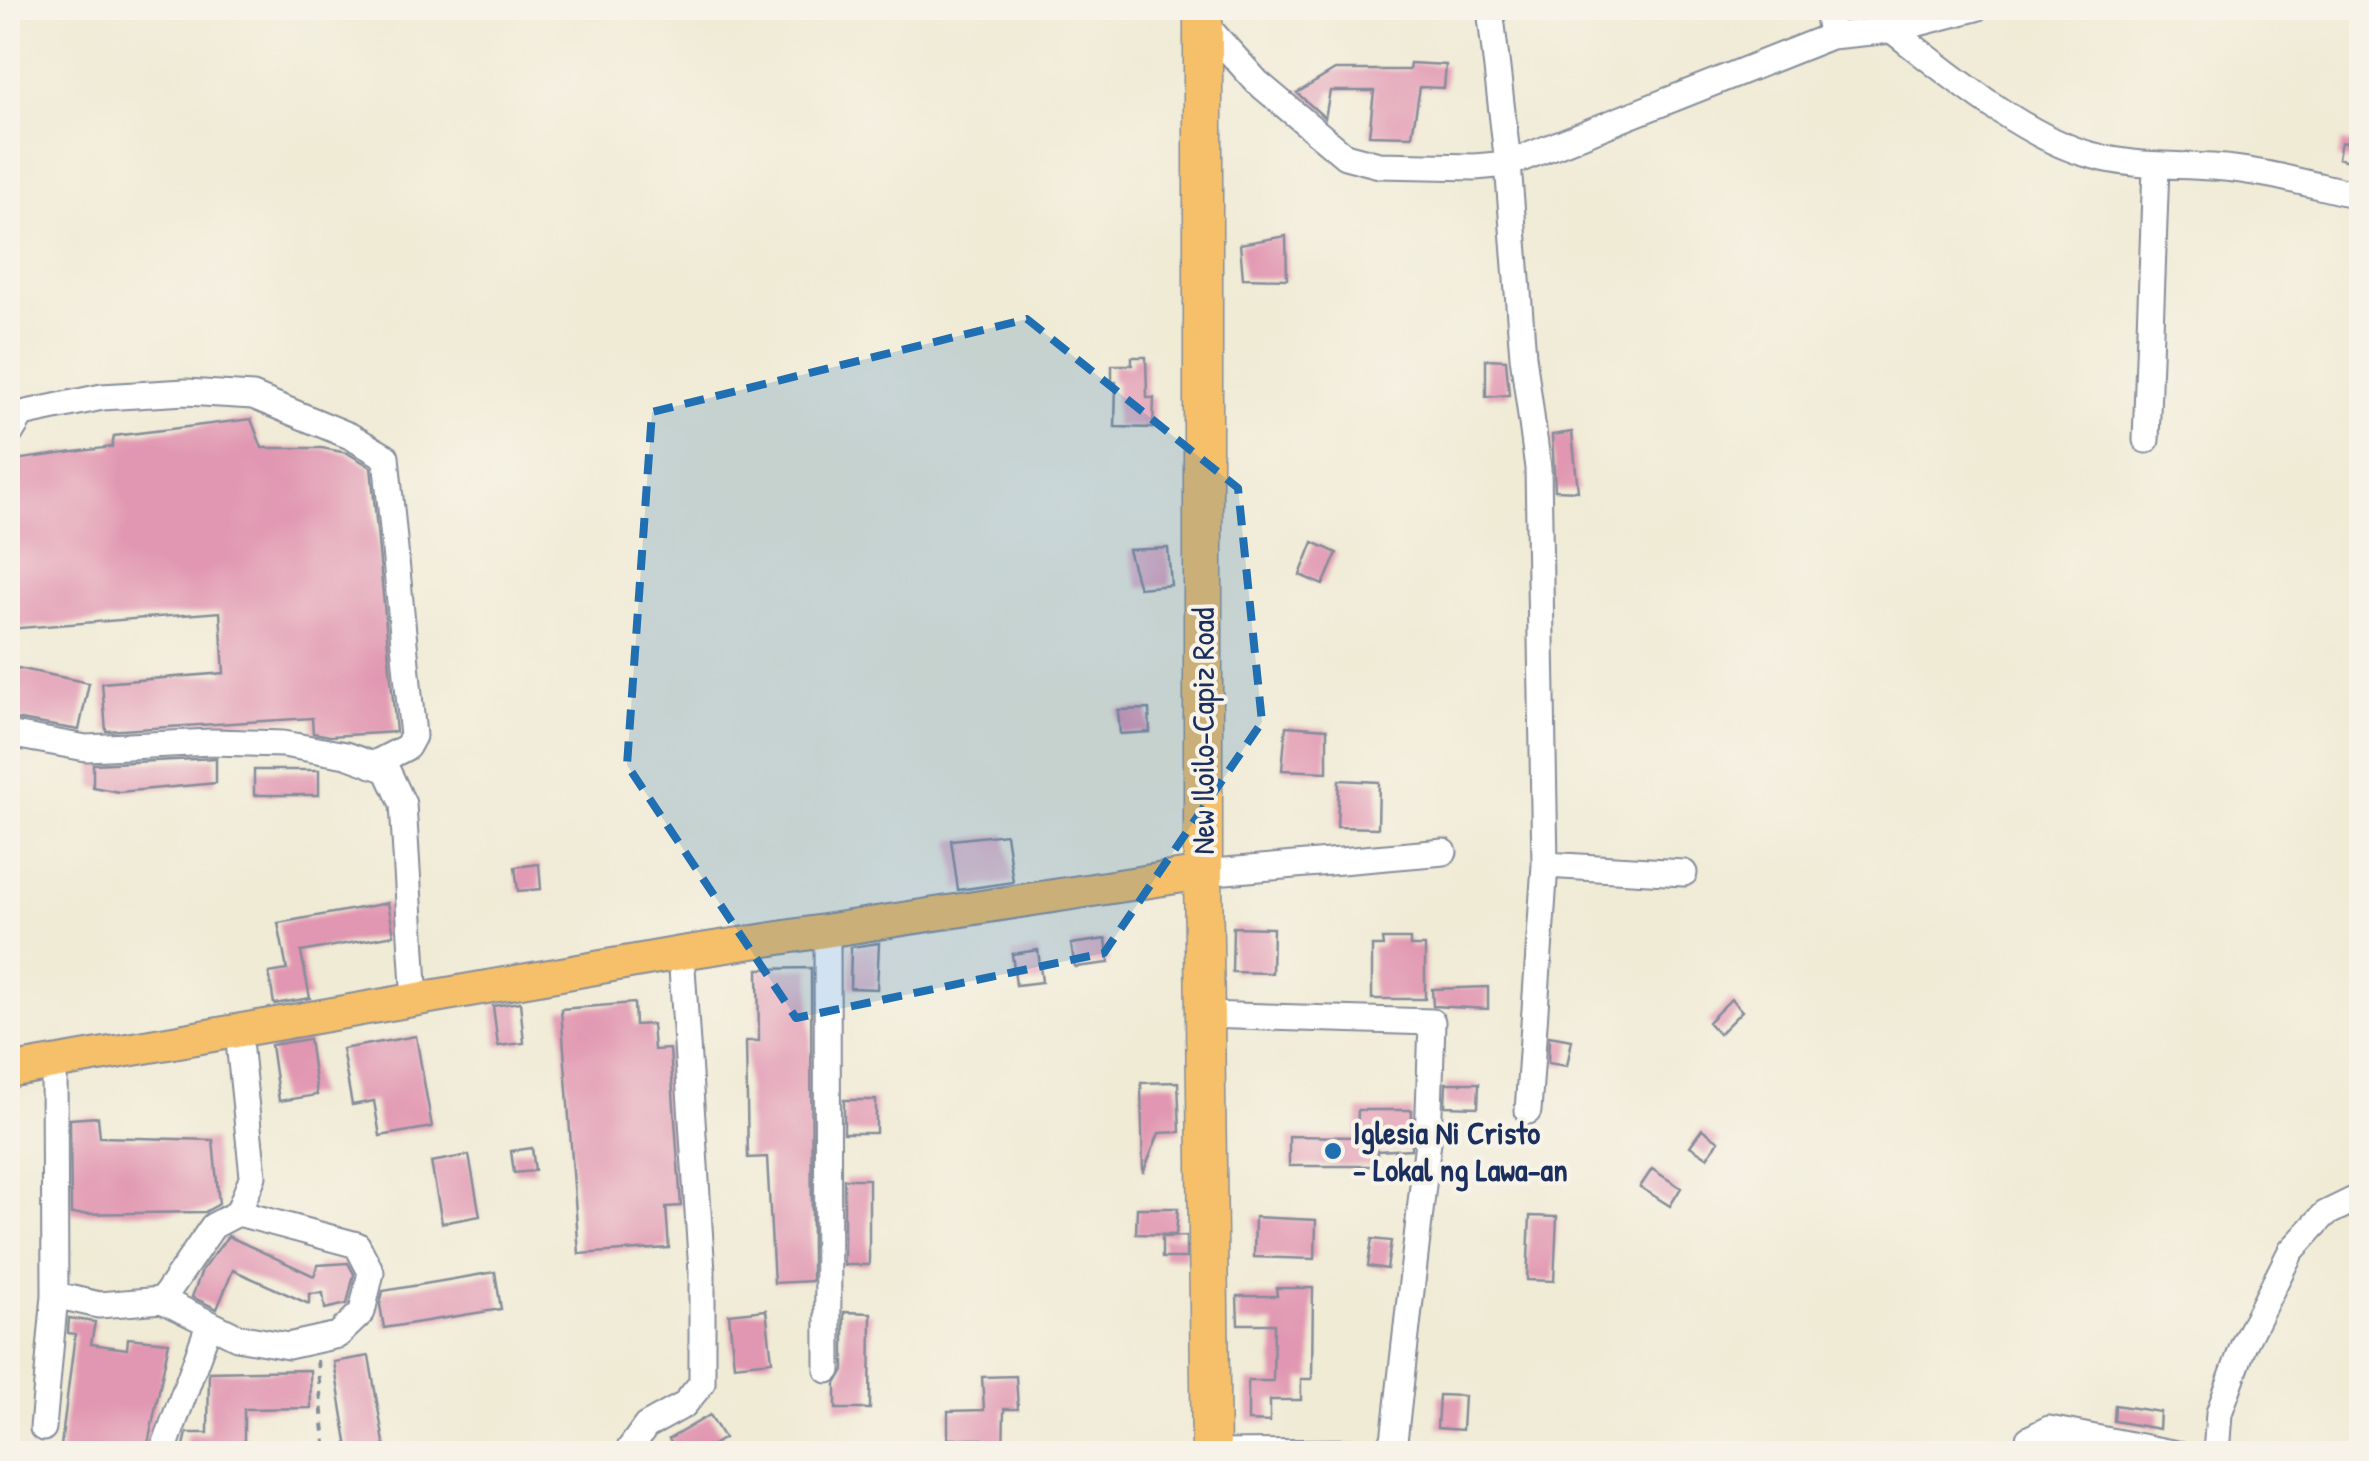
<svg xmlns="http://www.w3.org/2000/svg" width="2369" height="1461" font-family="'Patrick Hand',sans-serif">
	<rect width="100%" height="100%" fill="#f7f3e8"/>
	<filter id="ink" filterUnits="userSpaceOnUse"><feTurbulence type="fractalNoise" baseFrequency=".01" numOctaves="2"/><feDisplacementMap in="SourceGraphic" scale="20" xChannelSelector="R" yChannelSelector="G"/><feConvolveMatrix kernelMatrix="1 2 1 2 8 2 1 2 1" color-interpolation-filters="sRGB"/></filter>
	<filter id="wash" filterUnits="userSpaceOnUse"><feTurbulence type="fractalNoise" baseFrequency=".0048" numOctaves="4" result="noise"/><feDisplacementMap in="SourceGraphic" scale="40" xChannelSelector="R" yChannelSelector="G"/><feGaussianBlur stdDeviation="2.25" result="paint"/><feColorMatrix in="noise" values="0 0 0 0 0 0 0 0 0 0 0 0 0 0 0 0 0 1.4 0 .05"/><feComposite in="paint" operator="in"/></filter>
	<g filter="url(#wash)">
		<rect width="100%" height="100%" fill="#f0ebd5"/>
		<g id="blocks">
			<path fill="#e196b1" d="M1410,63L1446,65L1444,88L1420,87L1412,136L1369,135L1374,91H1330L1325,118L1297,93L1335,70H1409Z
				M2341,142L2362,145V165L2338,158Z
				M1286,236L1287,279L1243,278L1240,244Z
				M1132,357H1146L1147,398H1154L1153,428L1115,427L1116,382H1112V365H1132Z
				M1486,359L1506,360L1509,395L1486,397Z
				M251,419L262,448H322L347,453L371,467L396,732L330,736L313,733L312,718L106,731L102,683L224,673L220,612L8,629V501L14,460L112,447L114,436Z
				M1572,432L1578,491L1555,490L1552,435Z
				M1313,542L1337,553L1323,585L1300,575Z
				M1168,548L1171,585L1139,588L1128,550Z
				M8,666L89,683L79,730L8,718Z
				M1149,709L1150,732L1120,734L1118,710Z
				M1286,726L1327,729V772L1282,770Z
				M216,758V783L119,792L93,787V764Z
				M254,770H319V795H254Z
				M1339,780L1379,782L1378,828L1337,827Z
				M1006,834L1013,882L958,890L951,840Z
				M539,864L541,889L518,891L515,867Z
				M388,903L394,935L301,952L310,998L274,1004L269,973L287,970L278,923Z
				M1233,927L1273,928L1272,973L1232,972Z
				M1106,939L1109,963L1075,967L1071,944Z
				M1382,939H1410V946H1425V999H1372V946H1383Z
				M879,943L877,989L850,988L851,947Z
				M1038,950L1042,982L1016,985L1012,954Z
				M811,968L812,1281L774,1283L767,1157L748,1158L746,1041H759L758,969Z
				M1488,987V1009L1433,1006L1432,989Z
				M1731,999L1742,1011L1719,1034L1708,1022Z
				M520,1002L524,1043L498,1046L493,1006Z
				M634,1003L635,1025L652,1024L654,1050L670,1049L681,1206L666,1207L669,1248L579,1254L561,1009Z
				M416,1036L432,1127L380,1136L374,1101L352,1105L342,1049Z
				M1549,1036L1572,1040L1567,1066L1548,1063Z
				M309,1039L317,1095L279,1101L271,1045Z
				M1178,1082L1180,1132L1159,1133L1143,1173L1141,1083Z
				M1446,1083H1479L1478,1107L1445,1106Z
				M844,1100H876V1133H844Z
				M1358,1110H1412L1411,1149L1377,1151V1166H1289V1136L1357,1137Z
				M98,1117L100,1137L213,1140L219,1204L205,1212L71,1214L70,1119Z
				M1702,1129L1719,1141L1707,1157L1690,1146Z
				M532,1148L535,1171L514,1173L511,1151Z
				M469,1155L480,1216L442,1223L431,1162Z
				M1652,1169L1681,1188L1670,1206L1640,1187Z
				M844,1179H869V1265H844Z
				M1137,1208H1178L1176,1235L1136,1234Z
				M1530,1216L1557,1217L1554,1281L1527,1280Z
				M1255,1217L1316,1220L1315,1259L1254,1257Z
				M228,1236L314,1276L318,1265L348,1263L354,1274L347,1304L325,1309L323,1293L309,1294V1304L233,1270L217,1309L192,1297L202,1270Z
				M1186,1236V1258H1162V1237Z
				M1372,1239L1391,1241L1387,1269L1368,1266Z
				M495,1272L501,1309L384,1328L380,1305L383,1291Z
				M1276,1288H1313L1312,1379H1301V1400H1270V1422L1248,1421V1381H1273L1274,1324H1238L1237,1296H1277Z
				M766,1310L772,1361L734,1365L729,1314Z
				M844,1312L871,1313L870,1409H836V1384L844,1370Z
				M69,1318L95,1322L91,1344L127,1349L128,1338L169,1342L146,1454H60L75,1334L68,1333Z
				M369,1356L386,1454H349L334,1362Z
				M310,1370L311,1408L244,1409V1454H182L187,1433H208L209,1372Z
				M1016,1376L1018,1409H1004L1003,1454H981L982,1439H948V1411L984,1410L982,1377Z
				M1439,1395L1464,1396L1462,1430L1437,1428Z
				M2115,1405L2160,1412L2159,1429L2114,1421Z
				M710,1415L724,1438L697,1454H677L669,1439Z"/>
		</g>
	</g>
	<g filter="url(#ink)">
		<use href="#blocks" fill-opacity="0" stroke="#868d9a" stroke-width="2.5"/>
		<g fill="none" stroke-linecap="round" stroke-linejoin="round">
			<defs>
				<path id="minor" d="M1490,8L1508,164L1523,356L1538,468L1545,865L1528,1111
					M1827,8L1831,36
					M1203,22L1257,82L1345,156L1379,165L1475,167L1508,164L1831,36L1892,30L1976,8
					M1892,30C1946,72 2025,138 2091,155C2133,167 2169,164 2212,167C2262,170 2312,185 2362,196
					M8,437L22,414L102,397L186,392L253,396L350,436L386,457L413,736L407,747L372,765
					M2146,440L2156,167
					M8,734L86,748L212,742L283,744L346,755L387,770L403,804L415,1002
					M1545,865L1684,873
					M1203,873L1444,852
					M827,930L828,1370
					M1205,1015L1432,1022L1428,1141L1394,1441L1384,1452L1211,1453
					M55,1295L99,1305L162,1300L213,1226L238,1213L253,1176L238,1032
					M162,1300L237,1337L288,1346L338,1335L362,1312L371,1272L357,1245L238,1213
					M43,1428L55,1295L54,1064
					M162,1454L209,1325
					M626,1454L646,1426L684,1405L702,1383V1272L681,953
					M2027,1454L2029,1439L2049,1429L2177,1454
					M2216,1454L2219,1413L2244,1344L2291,1251L2325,1214L2362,1196"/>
				<path id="major" d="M8,1071L681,953L1203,873"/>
				<path id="highway" d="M1203,8V873L1211,1454"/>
			</defs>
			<use href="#minor" stroke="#868d9a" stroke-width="29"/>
			<use href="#major" stroke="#868d9a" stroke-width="36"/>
			<use href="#highway" stroke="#868d9a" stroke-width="41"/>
			<path stroke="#868d9a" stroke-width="4" stroke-dasharray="8 8" stroke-linecap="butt" d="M317,1360L326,1454"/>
			<use href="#minor" stroke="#fff" stroke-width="25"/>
			<use href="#major" stroke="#f6c06b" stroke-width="32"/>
			<use href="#highway" stroke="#f6c06b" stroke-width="38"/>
		</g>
	</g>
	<path fill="#1f6fb2" fill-opacity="0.2" stroke="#1f6fb2" stroke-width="8" stroke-dasharray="20 12" stroke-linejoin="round" d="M1027,319L1238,488L1262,722L1104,953L796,1018L627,765L652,412Z"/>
	<circle fill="#1f6fb2" stroke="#f7f3e8" stroke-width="4" cx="1333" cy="1151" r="10"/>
	<g text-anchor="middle" stroke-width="8" stroke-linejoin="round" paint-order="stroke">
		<g font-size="32" fill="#1b2f5e" stroke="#f7f3e8">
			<text transform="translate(1203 731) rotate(-90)" y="11">New Iloilo-Capiz Road</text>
		</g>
		<g font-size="32" font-weight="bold" fill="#1b2f5e" stroke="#f7f3e8" text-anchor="start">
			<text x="1353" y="1144">Iglesia Ni Cristo<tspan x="1353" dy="37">- Lokal ng Lawa-an</tspan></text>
		</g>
	</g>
	<rect width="2369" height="1461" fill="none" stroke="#f7f3e8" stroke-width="40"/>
</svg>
